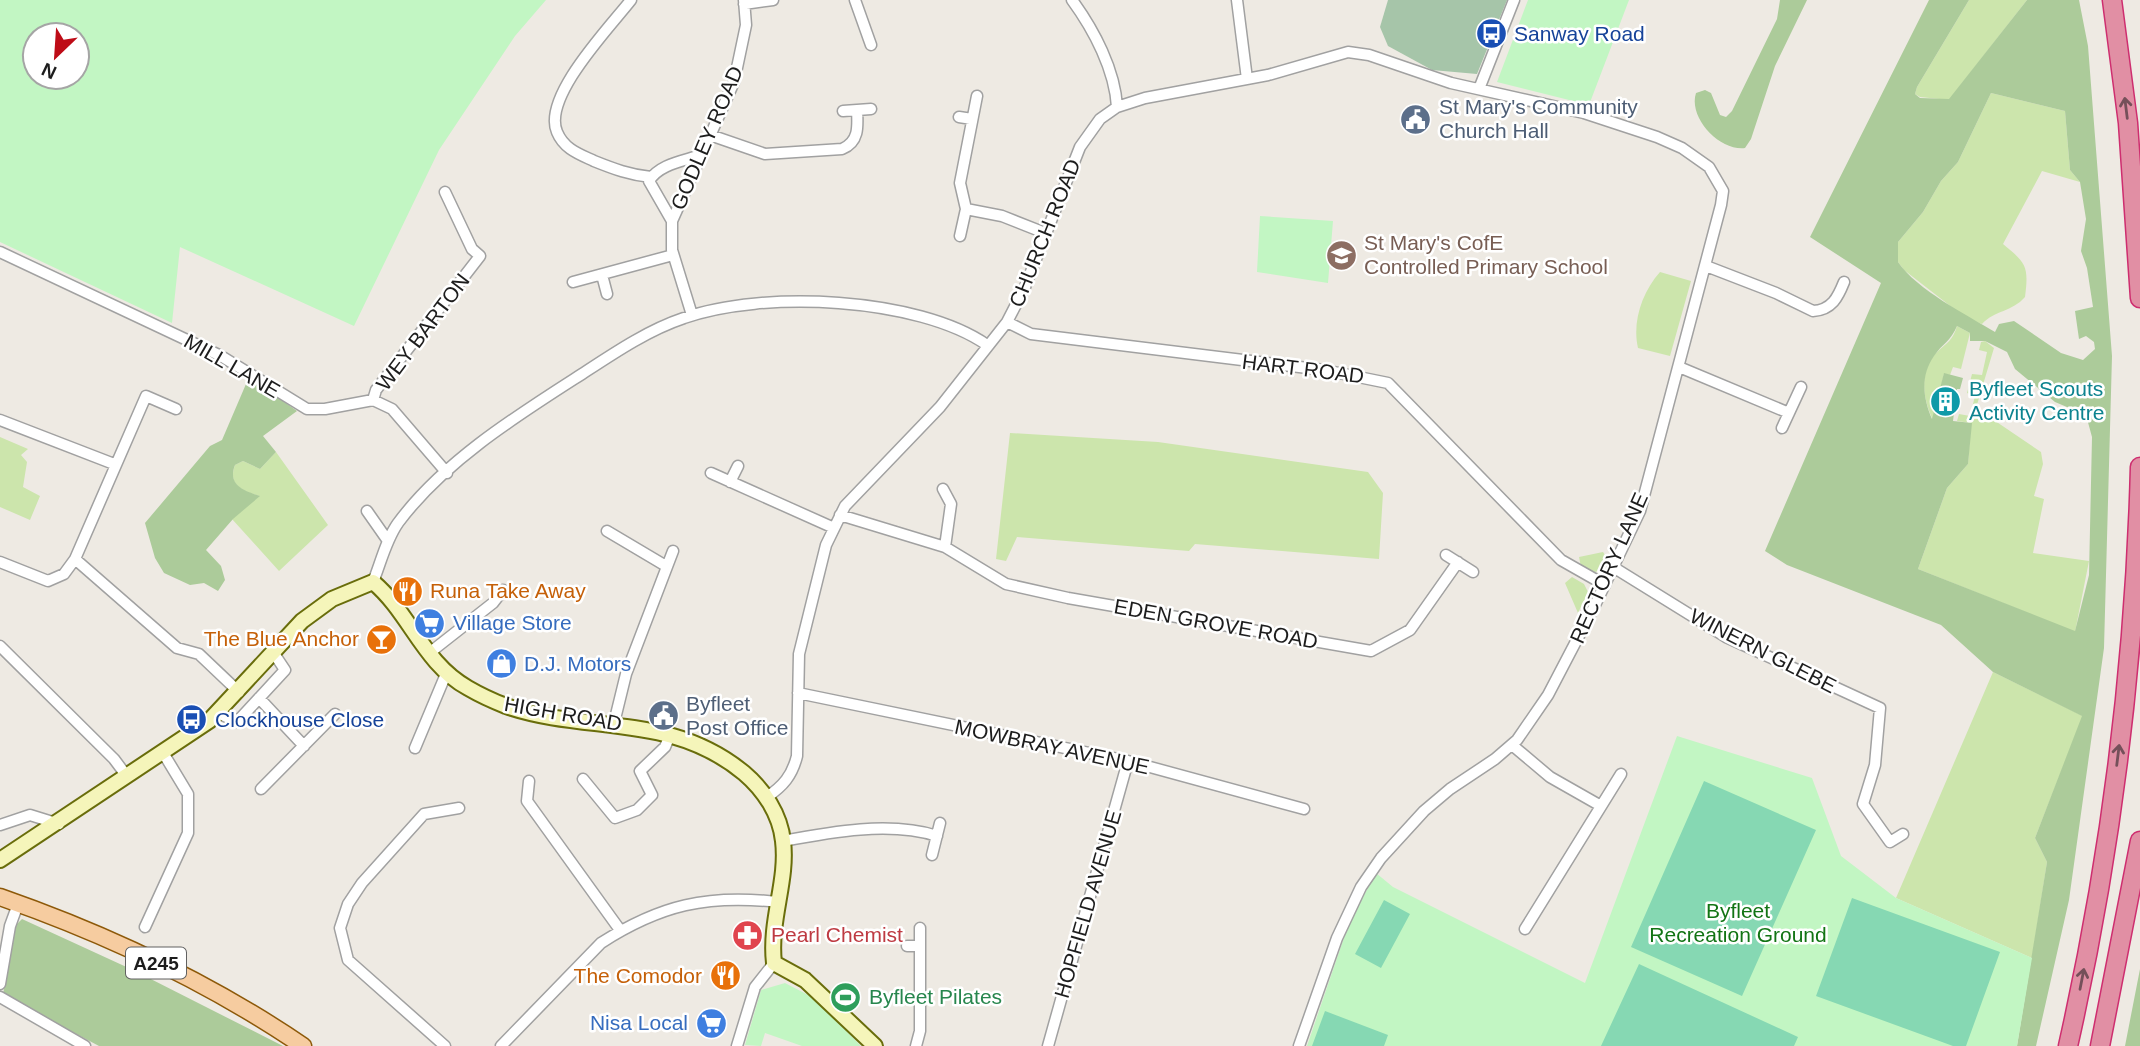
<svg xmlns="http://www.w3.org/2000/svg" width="2140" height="1046" font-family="Arial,sans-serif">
	<rect width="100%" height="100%" fill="#eeeae3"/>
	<path fill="#cce5ac" d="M1969,0H2027L1949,100L1920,97L1915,94L1917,87Z
		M1991,93L2065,111L2070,170L2080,182L2042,171L2003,244C2026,263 2029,266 2025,297C2012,312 1995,310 1982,324L1967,319L1904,270L1898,262V242L1923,212L1941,181L1958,162Z
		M1660,272L1691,281L1670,356L1638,348C1632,322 1642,292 1660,272Z
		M1957,326L1970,333L1961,369L1953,367L1950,375L1944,374L1933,420C1923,399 1918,371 1937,352C1947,343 1953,340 1957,326Z
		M1985,341L1994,348L1976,408L2041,452L2043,464L2034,496L2044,499L2033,553L2089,561L2075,632L1918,569L1947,488L1968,464L1971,423L1957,421L1959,414L1970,416L1975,396L1967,393L1972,374L1982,375L1987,352L1979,350L1981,342Z
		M1010,433L1158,442L1368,472L1383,493L1379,559L1195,544L1189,551L1017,537L1006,561L996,559Z
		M0,437L28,449L21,455L27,462L23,487L40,496L30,520L0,507Z
		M276,452L328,525L279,571L232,519L259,496C244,491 227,486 235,465L243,461L260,469Z
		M1603,552L1607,558L1600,570L1593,573L1581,567L1579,557Z
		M1572,577L1584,584L1588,592L1578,613L1565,583Z
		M1993,672L2083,716L2035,838L2047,862L2032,958L1896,898Z"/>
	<path fill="#accb9a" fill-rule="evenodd" d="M1780,0H1807L1775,66L1751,139L1745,148C1719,151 1688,117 1696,93L1705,90L1711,93L1720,115L1726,117L1732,111L1777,19Z
		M1929,0H1969L1917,87L1915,94L1920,98L1949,99L2027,0H2079L2088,46L2112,356L2104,648L2069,900L2036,1046H2017L2047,862L2035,838L2082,716L1993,672L1941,625L1787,565L1765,551L1881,283L1810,237ZM1991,93L2065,111L2070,170L2080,182L2086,219L2081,251L2087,268L2093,307L2075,311L2079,339L2086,336L2094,342L2095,349L2083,360L2061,353L2014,321L1999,324L1995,332C1967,315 1917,290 1898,262V242L1923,212L1941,181L1958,162ZM1957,326L1970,333V341H1985L2007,352L2015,369L2055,402L2086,415L2092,437L2089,575L2075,631L1918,569L1947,488L1968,464L1972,423L1953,421L1957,389H1960L1963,378L1944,373L1932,419C1923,398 1920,376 1934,356C1942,344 1951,341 1957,326Z
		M249,377L297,411L263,436L276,452L260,469L243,461L235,465C227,485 244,491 260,496L233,519L206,550L221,566L225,580L218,591L204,583L190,585L164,573L155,558L145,523L210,446L222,440Z
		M22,919L133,970L283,1046H99L3,995L14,927Z
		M2140,969V1046H2125Z"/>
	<path fill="#a6c5a9" d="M1388,0H1507L1477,74L1432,70L1388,46L1380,27Z"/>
	<path fill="#c2f6c3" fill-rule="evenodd" d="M0,0H546L515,36L439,150L354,326L180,247L172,323L0,242ZM35,35H77V77H35Z
		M1528,0H1629L1589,105L1497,82Z
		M1260,216L1333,221L1328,283L1257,272Z
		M1677,736L1812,778L1841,856L1896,898L2032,958L2017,1046H1307L1349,923L1376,873L1393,887L1585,983Z
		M785,983L814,998L861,1046H802L765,1033L761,1046L745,1045L761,990Z"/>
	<path fill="#86d8b3" d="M1704,781L1816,830L1742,996L1631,947Z
		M1852,898L2000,952L1966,1046H1953L1816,996Z
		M1384,900L1410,914L1381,968L1355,954Z
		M1639,964L1798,1037L1794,1046H1601Z
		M1325,1011L1388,1035L1384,1046H1312Z"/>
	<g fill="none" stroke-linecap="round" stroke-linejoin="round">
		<defs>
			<path id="street" d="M631,0C610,27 542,97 557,132C564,149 579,154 594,161C614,169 630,175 651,177
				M855,0L871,45
				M1072,0C1094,30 1115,70 1117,107
				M1237,0L1247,79
				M744,4L773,0
				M1479,89L1514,0
				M843,111L871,109
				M959,117L972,119
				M710,135L765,154L842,149C859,142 858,127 857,110
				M966,209L1002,216L1045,233
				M672,221L649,181C659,164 684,161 701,155
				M960,236L966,209L960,183L977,96
				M0,252L221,356L307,409H325L373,400L392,409L447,473
				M1706,266L1776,293L1813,311C1832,310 1838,297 1844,282
				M602,275L607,294
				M573,282L673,255
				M692,315L672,250V221L734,82L746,25L744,0
				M1007,322L1031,334L1324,370L1388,383L1561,560L1605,585
				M1679,367L1789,413
				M373,400L376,390L480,256L472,249L445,192
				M176,409L146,396L75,559L177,648L199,654L239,692
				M0,420L114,464
				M1782,428L1801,387
				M711,473L834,528
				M730,482L738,466
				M943,489L951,504L945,547
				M367,511L388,541
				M840,515L945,547L1006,584L1068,598L1371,651L1410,630L1458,562
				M607,531L666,566
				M1446,555L1473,572
				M0,562L48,581L64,574L75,559
				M1613,567L1726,637L1880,708L1875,765L1863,804L1890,842L1903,834
				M373,582C381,562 386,540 398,523C444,461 518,415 582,374C614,353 648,330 684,318C762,290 918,297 987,345
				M0,646L114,759L126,775
				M428,654L493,603L503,590
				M798,693L1128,761L1304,809
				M259,698L304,746
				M218,713L237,722L285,670L273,652
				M614,723L626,674L673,551
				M1512,745L1550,777L1601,806
				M415,748L446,674
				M583,779L615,818L637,810L652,795L640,771L665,747L670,735
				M529,781L527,801L620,930
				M261,789L335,714
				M767,797C783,786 792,776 797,756L799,654L826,545L845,506L940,407L1007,322L1025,287L1080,147L1100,119L1117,107L1145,98L1268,75L1348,52L1369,55L1451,83L1584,113L1657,137L1682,148L1709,167L1723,191L1721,205L1640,511L1595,605L1548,695L1517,740L1495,759L1450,789L1424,811L1381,858L1361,887L1337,938L1299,1046
				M0,825L30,815L59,824
				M783,841C831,832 890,821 937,836
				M932,855L940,823
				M145,927L188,833V794L162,751
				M1525,929L1621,774
				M907,946H920
				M0,984L10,926L18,904
				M0,997L85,1046
				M445,1046L348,960L340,928L348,904L362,883L424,814L459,808
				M501,1046L601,943C660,905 708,894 777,902
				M737,1046L755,987L774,963
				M916,1046L920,1031V928
				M1048,1046L1128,761"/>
			<path id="secondary" d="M0,860L209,721L302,621L332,599L373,582C410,613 423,663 468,688C480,695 493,701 506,706C588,734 670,712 744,773C764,790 780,814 783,841C788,881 769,920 774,963L805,980L875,1046"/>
			<path id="primary" d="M0,897C106,934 210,983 303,1046"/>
			<path id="highway" d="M2112,0L2128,123L2140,298
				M2068,1046C2111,856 2135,662 2140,467
				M2100,1046L2140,841"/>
		</defs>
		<use href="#street" stroke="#a1a1a1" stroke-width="13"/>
		<use href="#secondary" stroke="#696d0b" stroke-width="18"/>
		<use href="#primary" stroke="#8d5909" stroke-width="19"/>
		<use href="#highway" stroke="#ce2e6f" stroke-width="21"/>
		<use href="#street" stroke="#fff" stroke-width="10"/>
		<use href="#secondary" stroke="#f5f5ba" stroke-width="14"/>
		<use href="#primary" stroke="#f6cca0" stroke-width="16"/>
		<use href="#highway" stroke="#e18fa4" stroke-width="18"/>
	</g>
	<defs><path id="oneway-shaft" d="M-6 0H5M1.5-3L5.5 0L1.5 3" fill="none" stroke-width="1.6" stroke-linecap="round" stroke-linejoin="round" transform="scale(1.75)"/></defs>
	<g stroke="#75505a">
		<use href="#oneway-shaft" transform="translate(2126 108) rotate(-97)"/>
		<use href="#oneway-shaft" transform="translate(2118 755) rotate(-83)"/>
		<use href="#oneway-shaft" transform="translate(2082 979) rotate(-79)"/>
	</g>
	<defs>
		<symbol id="bus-disc" viewBox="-11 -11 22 22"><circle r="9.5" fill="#1a4fb4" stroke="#fff"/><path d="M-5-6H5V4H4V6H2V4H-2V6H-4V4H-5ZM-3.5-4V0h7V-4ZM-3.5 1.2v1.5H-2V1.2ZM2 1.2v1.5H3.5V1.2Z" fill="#fff"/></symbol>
		<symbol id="civic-disc" viewBox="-11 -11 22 22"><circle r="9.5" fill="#5c6f8a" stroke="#fff"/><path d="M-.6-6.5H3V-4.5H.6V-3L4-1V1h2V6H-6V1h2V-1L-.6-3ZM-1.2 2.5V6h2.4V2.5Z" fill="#fff"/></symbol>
		<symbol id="school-disc" viewBox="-11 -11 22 22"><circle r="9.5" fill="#8d6e63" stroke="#fff"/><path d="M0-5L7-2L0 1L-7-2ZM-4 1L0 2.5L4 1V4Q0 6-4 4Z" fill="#fff"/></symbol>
		<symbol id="building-disc" viewBox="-11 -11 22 22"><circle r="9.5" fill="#0f9aa8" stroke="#fff"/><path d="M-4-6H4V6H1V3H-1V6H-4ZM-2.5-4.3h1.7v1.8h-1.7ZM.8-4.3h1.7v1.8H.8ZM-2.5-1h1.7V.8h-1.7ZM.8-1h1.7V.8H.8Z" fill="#fff"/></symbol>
		<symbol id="restaurant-disc" viewBox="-11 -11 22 22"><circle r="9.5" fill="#e8710a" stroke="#fff"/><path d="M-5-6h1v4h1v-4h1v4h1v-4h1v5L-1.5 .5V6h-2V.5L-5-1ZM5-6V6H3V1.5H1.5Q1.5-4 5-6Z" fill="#fff"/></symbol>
		<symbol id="supermarket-disc" viewBox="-11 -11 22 22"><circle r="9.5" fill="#3f7fe0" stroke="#fff"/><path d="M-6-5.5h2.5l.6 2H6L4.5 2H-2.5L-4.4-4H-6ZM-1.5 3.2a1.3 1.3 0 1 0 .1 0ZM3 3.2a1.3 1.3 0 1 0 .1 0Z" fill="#fff"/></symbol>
		<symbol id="bar-disc" viewBox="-11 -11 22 22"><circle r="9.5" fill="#e8710a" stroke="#fff"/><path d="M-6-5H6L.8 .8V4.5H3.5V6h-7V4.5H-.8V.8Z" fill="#fff"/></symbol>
		<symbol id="shop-disc" viewBox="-11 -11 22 22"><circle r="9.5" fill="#3f7fe0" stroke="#fff"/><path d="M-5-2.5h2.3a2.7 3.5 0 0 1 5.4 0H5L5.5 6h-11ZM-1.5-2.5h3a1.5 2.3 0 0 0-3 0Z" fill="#fff"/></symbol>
		<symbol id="pharmacy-disc" viewBox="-11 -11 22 22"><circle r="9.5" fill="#e0444e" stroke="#fff"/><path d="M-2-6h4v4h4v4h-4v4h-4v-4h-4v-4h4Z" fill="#fff"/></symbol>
		<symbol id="stadium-disc" viewBox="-11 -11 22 22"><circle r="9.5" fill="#2e9e5b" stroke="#fff"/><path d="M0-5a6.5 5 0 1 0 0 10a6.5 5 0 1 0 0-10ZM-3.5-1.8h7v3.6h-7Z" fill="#fff"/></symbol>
	</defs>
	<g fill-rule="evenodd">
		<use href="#bus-disc" x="1474" y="16" width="35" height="35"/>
		<use href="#civic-disc" x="1398" y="102" width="35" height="35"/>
		<use href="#school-disc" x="1324" y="238" width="35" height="35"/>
		<use href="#building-disc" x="1928" y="384" width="35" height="35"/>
		<use href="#restaurant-disc" x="390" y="574" width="35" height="35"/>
		<use href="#supermarket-disc" x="412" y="606" width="35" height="35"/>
		<use href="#bar-disc" x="364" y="622" width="35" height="35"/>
		<use href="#shop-disc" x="484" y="646" width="35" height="35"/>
		<use href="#civic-disc" x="646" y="698" width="35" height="35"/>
		<use href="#bus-disc" x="174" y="702" width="35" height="35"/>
		<use href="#pharmacy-disc" x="730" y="918" width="35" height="35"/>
		<use href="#restaurant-disc" x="708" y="958" width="35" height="35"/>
		<use href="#stadium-disc" x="828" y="980" width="35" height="35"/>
		<use href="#supermarket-disc" x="694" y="1006" width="35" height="35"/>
	</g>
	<g text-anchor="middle" stroke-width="5" stroke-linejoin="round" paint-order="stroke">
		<rect fill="#fff" stroke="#616161" stroke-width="2" x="126" y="947.5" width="60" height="31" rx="5"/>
		<g font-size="19" font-weight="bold" fill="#1d1d1d">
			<text x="156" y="970">A245</text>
		</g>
		<g font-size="21" fill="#164399" stroke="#fff" text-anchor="start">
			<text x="1514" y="41">Sanway Road</text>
			<text x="215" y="727">Clockhouse Close</text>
		</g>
		<g font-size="21" fill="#4e5e75" stroke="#fff" text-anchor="start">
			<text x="1439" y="114">St Mary's Community<tspan x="1439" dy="24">Church Hall</tspan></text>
			<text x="686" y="711">Byfleet<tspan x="686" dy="24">Post Office</tspan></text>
		</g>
		<g font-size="21" fill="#1d1d1d" stroke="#fff">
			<text transform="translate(707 138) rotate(-67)" y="7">GODLEY ROAD</text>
			<text transform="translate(1045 233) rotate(-68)" y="7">CHURCH ROAD</text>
			<text transform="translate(423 332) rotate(-53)" y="7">WEY BARTON</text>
			<text transform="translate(232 366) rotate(30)" y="7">MILL LANE</text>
			<text transform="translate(1303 369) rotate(7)" y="7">HART ROAD</text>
			<text transform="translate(1609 568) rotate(-66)" y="7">RECTORY LANE</text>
			<text transform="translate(1216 624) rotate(10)" y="7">EDEN GROVE ROAD</text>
			<text transform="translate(1763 651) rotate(27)" y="7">WINERN GLEBE</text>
			<text transform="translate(563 714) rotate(10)" y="7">HIGH ROAD</text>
			<text transform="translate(1052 747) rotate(12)" y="7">MOWBRAY AVENUE</text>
			<text transform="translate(1088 904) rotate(-74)" y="7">HOPFIELD AVENUE</text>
		</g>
		<g font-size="21" fill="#785e54" stroke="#fff" text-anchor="start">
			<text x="1364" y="250">St Mary's CofE<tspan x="1364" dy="24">Controlled Primary School</tspan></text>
		</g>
		<g font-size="21" fill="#0d838f" stroke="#fff" text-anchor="start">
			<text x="1969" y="396">Byfleet Scouts<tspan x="1969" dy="24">Activity Centre</tspan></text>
		</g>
		<g font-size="21" fill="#c56008" stroke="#fff" text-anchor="end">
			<text x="430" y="598" text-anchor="start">Runa Take Away</text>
			<text x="359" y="646">The Blue Anchor</text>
			<text x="702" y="983">The Comodor</text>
		</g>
		<g font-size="21" fill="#366cbe" stroke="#fff" text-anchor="start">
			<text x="453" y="630">Village Store</text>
			<text x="524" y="671">D.J. Motors</text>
			<text x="688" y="1030" text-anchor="end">Nisa Local</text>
		</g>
		<g font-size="21" fill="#127414" stroke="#fff">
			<text x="1738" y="918">Byfleet<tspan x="1738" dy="24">Recreation Ground</tspan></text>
		</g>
		<g font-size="21" fill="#be3a42" stroke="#fff" text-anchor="start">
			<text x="771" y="942">Pearl Chemist</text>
		</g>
		<g font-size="21" fill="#27864d" stroke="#fff" text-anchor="start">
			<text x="869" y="1004">Byfleet Pilates</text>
		</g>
	</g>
	<g transform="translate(56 56) rotate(205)"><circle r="33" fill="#ffffff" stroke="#a5a5a5" stroke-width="2"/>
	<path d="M0-5L12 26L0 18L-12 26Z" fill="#be0c17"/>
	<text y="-10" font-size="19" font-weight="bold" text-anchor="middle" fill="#1d1d1d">N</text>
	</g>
</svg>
